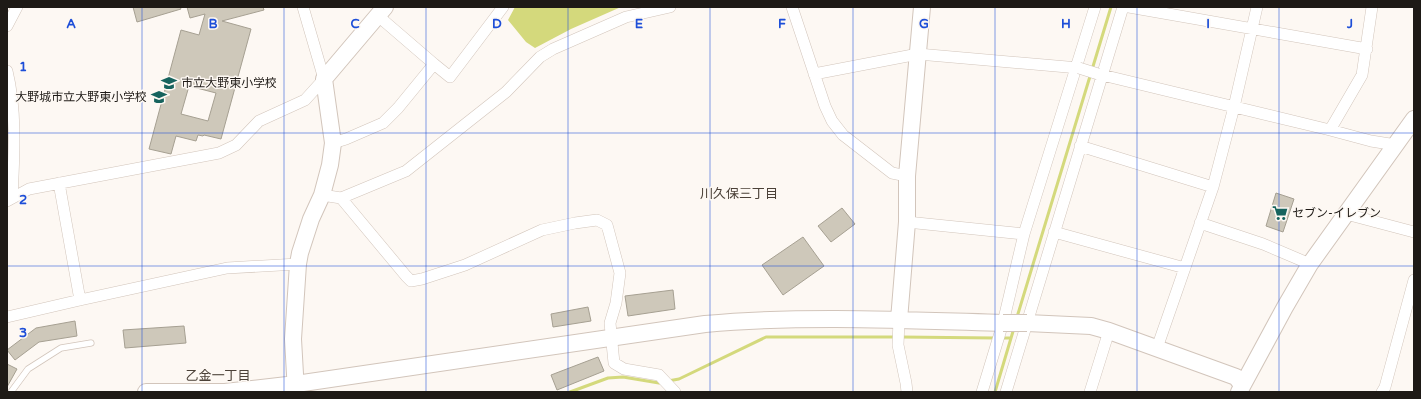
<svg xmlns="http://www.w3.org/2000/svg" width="1421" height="399" font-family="'Varela Round','Noto Sans JP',sans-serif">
	<rect width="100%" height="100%" fill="#fdf8f3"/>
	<path fill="#d4d97c" d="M515,7H621L571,29L535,48L526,42L508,20Z"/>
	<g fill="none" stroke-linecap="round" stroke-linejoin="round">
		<path stroke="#d4d97c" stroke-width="3" d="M1017,317L1111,7
			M901,337L995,338
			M1001,338H1011
			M668,381L679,379L766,337H895
			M570,392L608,378L623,377L659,383L663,382
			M995,392L1014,328"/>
	</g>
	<path fill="#cec8ba" stroke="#a6a092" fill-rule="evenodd" d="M133,7H180L181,9L137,22Z
		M187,7H263L264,10L222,21L251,29L221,139L204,135L203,136L198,135L196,141L176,136L171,154L149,149L181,30L199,35L205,14L190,18ZM189,86L216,93L208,121L181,114Z
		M1276,193L1294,199L1283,232L1266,226Z
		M842,208L855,224L831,242L818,226Z
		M803,237L824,266L783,295L762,265Z
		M673,290L675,309L628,316L625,296Z
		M588,307L591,321L553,327L551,314Z
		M75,321L77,336L39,342L15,360L7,350L36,328Z
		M184,326L186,343L125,348L123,330Z
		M598,357L604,371L557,390L551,375Z
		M7,364L17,369L7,387Z"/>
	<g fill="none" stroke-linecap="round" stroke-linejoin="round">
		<defs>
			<path id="lane" d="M11,392L28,369L61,348L91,343"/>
			<path id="street" d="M792,7L825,106L832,121L843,135L892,173L907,176
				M1129,7L1367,49
				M377,15L434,64
				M7,26L17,7
				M7,71C17,112 14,156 12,198
				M814,74L918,54L1079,68
				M1098,74L1330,130L1371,141L1396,145
				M1330,130L1362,75L1372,7
				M333,143L346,139L383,123L398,108L434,64L450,77L503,7
				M1080,146L1213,187
				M59,183L80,300
				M322,195L341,198L406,171L506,92L540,57L553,49L626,17L670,7
				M341,198L406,276L411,281L422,279L465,265L542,230L575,223L597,220L607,225L620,273L616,303L610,323L614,363L624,369L659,375L675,392
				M7,201L29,189L219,153L236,145L259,121L305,100L324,79L303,7
				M1346,214L1414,232
				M907,222L1024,234
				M1200,223L1263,244L1310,264
				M1054,232L1185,268
				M7,317L80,300L227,268L298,264
				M899,320L898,345L906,383L907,392
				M1157,348L1213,187L1234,107L1257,7
				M982,392L1003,323L1024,234L1095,7
				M1006,392L1123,7
				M1090,392L1109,331
				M1382,392L1385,387L1414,280"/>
			<path id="secondary" d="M899,320L907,222V176L922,7
				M1027,323L1091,326L1109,331L1236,377L1242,385
				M146,392H225L296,384L705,324C804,315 904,320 1003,323
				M296,392L293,339L298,264L300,253L311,219L322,195L330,165L333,143L324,79L385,7
				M1239,392L1285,307L1310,264L1414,119"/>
		</defs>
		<use href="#lane" stroke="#d2c5bb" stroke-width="7"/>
		<use href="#street" stroke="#d2c5bb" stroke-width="12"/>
		<use href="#secondary" stroke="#d2c5bb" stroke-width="18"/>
		<use href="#lane" stroke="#fff" stroke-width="5.5"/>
		<use href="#street" stroke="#fff" stroke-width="11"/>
		<use href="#secondary" stroke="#fff" stroke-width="16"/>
		<defs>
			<path id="street-bridge" d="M1079,68L1098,74"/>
			<path id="secondary-bridge" d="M1003,323H1027"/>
		</defs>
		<use href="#street-bridge" stroke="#d2c5bb" stroke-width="12" stroke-linecap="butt"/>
		<use href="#secondary-bridge" stroke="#d2c5bb" stroke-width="18" stroke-linecap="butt"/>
		<use href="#street-bridge" stroke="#fff" stroke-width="11"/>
		<use href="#secondary-bridge" stroke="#fff" stroke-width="16"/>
	</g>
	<path fill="none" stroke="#1d4ed8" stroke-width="1" stroke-opacity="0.55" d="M142,7V392M284,7V392M426,7V392M568,7V392M710,7V392M853,7V392M995,7V392M1137,7V392M1279,7V392M7,133H1414M7,266H1414"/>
	<defs>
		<symbol id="school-bare" viewBox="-9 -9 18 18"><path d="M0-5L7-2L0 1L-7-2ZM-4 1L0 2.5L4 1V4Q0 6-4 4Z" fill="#16635e" stroke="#fdf8f3" stroke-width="2.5" paint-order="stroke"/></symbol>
		<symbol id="supermarket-bare" viewBox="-9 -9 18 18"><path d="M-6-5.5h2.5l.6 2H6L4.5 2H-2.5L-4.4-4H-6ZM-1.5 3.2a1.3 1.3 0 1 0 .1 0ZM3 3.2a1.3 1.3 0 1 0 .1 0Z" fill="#16635e" stroke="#fdf8f3" stroke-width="2.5" paint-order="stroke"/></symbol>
	</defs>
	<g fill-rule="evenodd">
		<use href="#school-bare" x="158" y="72" width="22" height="22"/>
		<use href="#school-bare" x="148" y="86" width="22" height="22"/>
		<use href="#supermarket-bare" x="1269" y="202" width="22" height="22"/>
	</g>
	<g text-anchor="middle" stroke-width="3" stroke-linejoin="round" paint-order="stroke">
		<g font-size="12" fill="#1e1a16" stroke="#fdf8f3" text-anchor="start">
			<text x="181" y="87">市立大野東小学校</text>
			<text x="147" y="101" text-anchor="end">大野城市立大野東小学校</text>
			<text x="1292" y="217">セブン-イレブン</text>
		</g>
		<g font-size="13" fill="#4b4138" stroke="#fdf8f3">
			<text x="739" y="198">川久保三丁目</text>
			<text x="218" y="380">乙金一丁目</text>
		</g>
	</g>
	<g font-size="13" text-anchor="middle" font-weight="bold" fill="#1d4ed8" stroke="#fdf8f3" stroke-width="3" stroke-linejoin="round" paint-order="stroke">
		<text x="71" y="28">A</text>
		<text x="213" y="28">B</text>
		<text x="355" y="28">C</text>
		<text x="497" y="28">D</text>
		<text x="639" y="28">E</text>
		<text x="782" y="28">F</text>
		<text x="924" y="28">G</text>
		<text x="1066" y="28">H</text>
		<text x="1208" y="28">I</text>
		<text x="1350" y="28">J</text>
		<text x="23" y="71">1</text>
		<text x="23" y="204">2</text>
		<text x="23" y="337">3</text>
	</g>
	<rect width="1421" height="399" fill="none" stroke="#1e1a16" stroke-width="16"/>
</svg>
